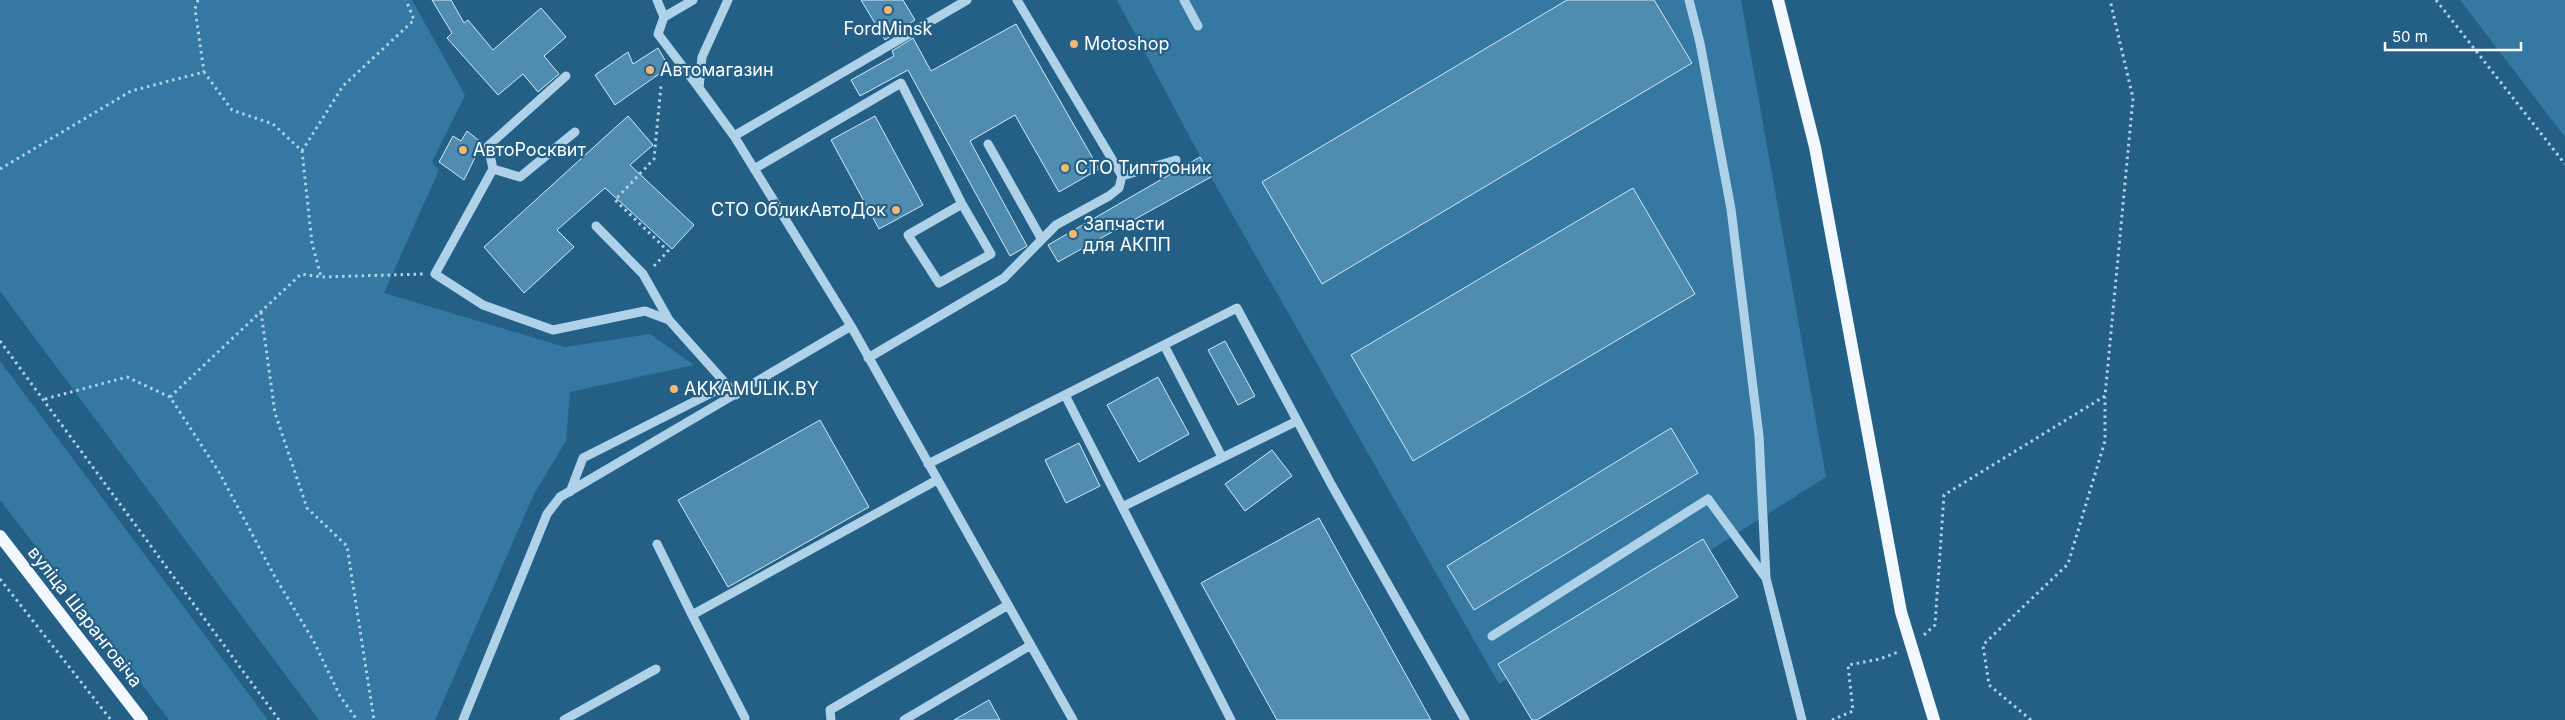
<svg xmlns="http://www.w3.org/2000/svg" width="2565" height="720" font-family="Inter,sans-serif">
	<rect width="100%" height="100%" fill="#245f86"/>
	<path fill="#3578a2" d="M0,0H412L465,95L432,162L439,170L384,293L565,347L650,334L694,365L570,392L566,441L534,494L435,720H319L0,291Z
		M1117,0H1741L1826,477L1499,684L1211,177Z
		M2460,0H2565V137Z
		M0,361L268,720H169L0,500Z"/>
	<path fill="#508bb0" stroke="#d3e9f7" d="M432,0H451L464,23L468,20L493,50L541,8L566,37L544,56L559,74L538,92L523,74L498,95L447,38L452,33Z
		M861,0H903L915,20L885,40Z
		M1567,0H1654L1692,63L1322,284L1262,182Z
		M1016,24L1099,169L1059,192L1015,115L970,141L1027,246L1010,256L908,70L860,96L851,80L894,56L892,51L913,38L931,71Z
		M658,48L669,67L615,105L595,75L628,52L633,64Z
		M628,116L653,145L630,165L694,225L672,249L605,188L557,230L574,247L524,293L484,247Z
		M875,116L923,205L879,229L831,140Z
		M467,131L482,143L464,180L439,162L453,136L461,141Z
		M1200,157L1211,177L1058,262L1048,245Z
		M1633,188L1695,294L1413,461L1351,355Z
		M1225,341L1255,396L1238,405L1208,350Z
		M1158,377L1189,434L1139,462L1107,405Z
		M820,420L869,507L728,587L678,500Z
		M1671,428L1698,473L1474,610L1447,566Z
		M1079,443L1100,486L1066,503L1045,460Z
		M1272,450L1292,476L1245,511L1225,484Z
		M1319,518L1431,720H1277L1201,583Z
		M1703,539L1738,597L1537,720H1532L1498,664Z
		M989,700L1000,720H954Z"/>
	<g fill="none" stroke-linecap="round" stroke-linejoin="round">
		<path stroke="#afd2e9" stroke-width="3" stroke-dasharray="2.5 4" stroke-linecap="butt" d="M198,0L195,9L204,72
			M2436,0L2565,164
			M302,151L343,86L414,20L406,0
			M0,169L131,91L204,72L232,110L273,124L302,151L312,243L321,277
			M654,266L668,251L615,200L654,159L661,86
			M261,312L275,413L307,508L347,546L374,720
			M0,341L279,720
			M170,397L301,274L321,277L423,274
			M45,399L127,377L170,397L219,472L275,577L313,640L340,696L357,720
			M0,579L111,720
			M1924,635L1935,625L1944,495L2105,396L2133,98L2110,0
			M1832,720L1853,711L1848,665L1880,659L1898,652
			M2031,720L1989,685L1983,645L2068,564L2105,441V397"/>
		<path stroke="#afd2e9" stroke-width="9" d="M657,0L664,17L658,34L699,88
			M728,0L702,57L699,88L734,136L851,326L1073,720
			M1184,0L1198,26
			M1689,0L1700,43L1731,209L1759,436L1766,578L1802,720
			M664,17L693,0
			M566,76L488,146L493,169L435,274L483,305L553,330L645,311L669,320
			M734,136L967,0
			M988,144L1041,238
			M493,169L520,177L575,132
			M754,169L901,83L962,204L908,235L939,283L991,254L962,204
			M1122,176L1176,160
			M596,226L643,274L669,320L736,395
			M1164,345L1222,457
			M868,358L1004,278L1056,225L1109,196L1119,188L1122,176L1017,0
			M1065,395L1231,720
			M928,464L1237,308L1331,484L1465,720
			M570,492L583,458L727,385
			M1122,507L1297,421
			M657,544L692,615L937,480
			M692,615L745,718
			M1492,636L1708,499L1766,578
			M463,720L547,514L560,497L851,326
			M564,720L656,669
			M831,720L830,710L1008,605
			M904,720L1031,645"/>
		<path stroke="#f2f8fe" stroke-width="12" d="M1778,0L1815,147L1901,612L1934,720
			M0,536L142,720"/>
	</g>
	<g fill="#f3b972" stroke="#245f86" stroke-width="2">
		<circle cx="888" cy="10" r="5"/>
		<circle cx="1074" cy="44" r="5"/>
		<circle cx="650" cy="70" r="5"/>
		<circle cx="463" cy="150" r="5"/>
		<circle cx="1065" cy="168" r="5"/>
		<circle cx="896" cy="210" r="5"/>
		<circle cx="1073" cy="234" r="5"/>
		<circle cx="674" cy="389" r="5"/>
	</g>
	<g text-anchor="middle" stroke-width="4.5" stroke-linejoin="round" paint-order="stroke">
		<g font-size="18" fill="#fff" stroke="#245f86" text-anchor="start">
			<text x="888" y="35" text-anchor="middle">FordMinsk</text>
			<text x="1084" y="50">Motoshop</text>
			<text x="660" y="76">Автомагазин</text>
			<text x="473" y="156">АвтоРосквит</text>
			<text x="1075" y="174">СТО Типтроник</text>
			<text x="886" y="216" text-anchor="end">СТО ОбликАвтоДок</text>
			<text x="1083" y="230">Запчасти<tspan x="1083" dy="21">для АКПП</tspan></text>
			<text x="684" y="395">AKKAMULIK.BY</text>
		</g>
		<g font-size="18" fill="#fff" stroke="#245f86">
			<text transform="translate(85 617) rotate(52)" y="6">вуліца Шаранговіча</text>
		</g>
	</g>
	<path d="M2385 42v8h136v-8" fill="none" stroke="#ffffff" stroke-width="2.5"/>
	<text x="2392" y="42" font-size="15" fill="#ffffff" stroke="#245f86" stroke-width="4" paint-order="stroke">50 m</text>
</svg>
